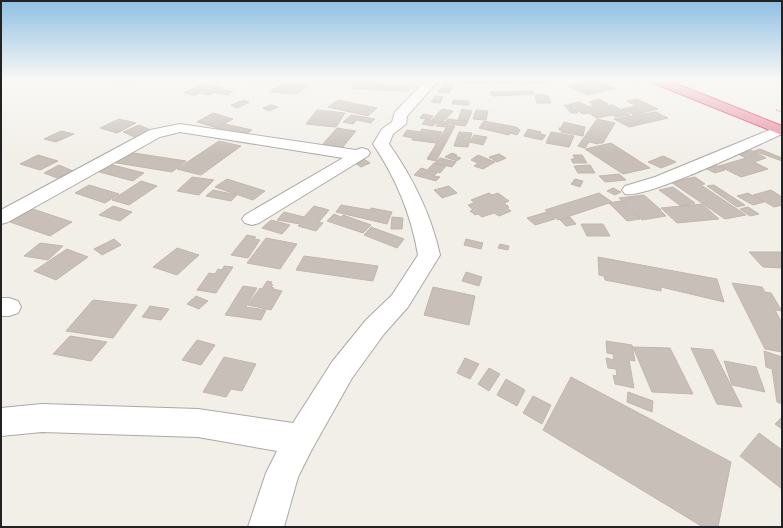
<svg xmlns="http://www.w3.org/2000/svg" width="783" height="528" font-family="Commissioner,sans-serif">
	<rect width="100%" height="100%" fill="#f2efe9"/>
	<path fill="#c7bfb8" stroke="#c4b6ab" d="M118,80H132L124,83L114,82Z
		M251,80H281L272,84Z
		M306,80H326L323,83L305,81Z
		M331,80H382L381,84L330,82Z
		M446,80L456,81L449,93L438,92Z
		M458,80H486L488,83H460Z
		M488,80H515L517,83H490Z
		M516,80H543L545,83L519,84Z
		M594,80L616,88L587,95L568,86Z
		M285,81L309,85L296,94L269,92Z
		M201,84L223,88L210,95L200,93L195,95L184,93Z
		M354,84L408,86V91L352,89Z
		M222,90L233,91L228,95L216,93Z
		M532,91L535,94L493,96L490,92Z
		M537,94L548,96L551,103H537L535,95L538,96Z
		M435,96L443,97L440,103L431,102Z
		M599,99L608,104L602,105L605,106L613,105L630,115L616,117L612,115L597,118L589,113L583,114L575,109H579L570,104L579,102L590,107L594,106L589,102Z
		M637,99L658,109L634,115L622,109L636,106L627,101Z
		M244,100L249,102L237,108L231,105Z
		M338,100L377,108L368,116L328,107Z
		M453,100L469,101V105L452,104Z
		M271,105L278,107L269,111L263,108Z
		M564,105H571L578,113H571Z
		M442,109L453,111L443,122L432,120Z
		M462,109L472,111L468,121L458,120Z
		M317,110L345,113L336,127L306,124Z
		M476,110L488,111L486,120L473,119Z
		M656,112L668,118L629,127L614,119Z
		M213,113L233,119L217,128L197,122Z
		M423,114L433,116L430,120L420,118Z
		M351,115L375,119L371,123L357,120L353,124L343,122Z
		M119,119L136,123L117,133L100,128Z
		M426,119L437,122L433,126L422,124Z
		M448,119L468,122L465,126L444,123Z
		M597,119L615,123L603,143H599L598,144L589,142L585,148L578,146Z
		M484,121L516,127L520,130L517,135L510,133L509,135L479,128Z
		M438,122L448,124L446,127L436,126Z
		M564,122L585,127L583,136L561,132L562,130H559V128H561Z
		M225,124L252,130L243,136L215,130Z
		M139,125L153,131L137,138L123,132Z
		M448,125L455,126L436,161L427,159Z
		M337,128L356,131L342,148L322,145Z
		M422,129L442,132L436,143L412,140L413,138L403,136L407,130L420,132Z
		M528,129L541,132L540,134L546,135L542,140L524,136Z
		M61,131L74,134L56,142L44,139Z
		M459,132L472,133L468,147L454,146Z
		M551,132L574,136L569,147L546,143Z
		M474,135L487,137L483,145L470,142Z
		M219,141L241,146L201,175L177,169Z
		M611,143L650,168L623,174L585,149Z
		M747,148L766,158L754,162L768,169L741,177L719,166L746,158L738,154L746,152L742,150Z
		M760,149L782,158V161L754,151Z
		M127,152L186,161L172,172L111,162Z
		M452,153L457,155L455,156L461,158L457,161L445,157Z
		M499,154L506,158L497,162L489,157Z
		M38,155L58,161L40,170L20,164Z
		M478,155L495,162L483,169L474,166L478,163L471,160Z
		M573,155H582L587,163H573L571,159H575Z
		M663,156L676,162L661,168L648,162Z
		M440,158L456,162L452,167L435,163Z
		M364,159L370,163L361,167L355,163Z
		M105,163L144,173L133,181L92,170Z
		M434,163L446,166L440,173L428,169Z
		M714,164L725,170L715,173L703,167Z
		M59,165L73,171L57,178L44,173Z
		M590,165L595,173H578L574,166Z
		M421,168L434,172L437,173L434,176L440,177L436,181L414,175Z
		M619,174L626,180L605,182L599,176Z
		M192,177L214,180L199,195L177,191Z
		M695,177L705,184L701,185L746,215L725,219L671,182Z
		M227,179L265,191L253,200L215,187Z
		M575,179L583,181L580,187L571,184Z
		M141,181L157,186L129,205L112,200Z
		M89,185L119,194L105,203L75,193Z
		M714,185L745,205L737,207L707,186Z
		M449,186L457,193L442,198L434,190Z
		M673,187L695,203L681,206L659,190Z
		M613,188L621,192L615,195L607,191Z
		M213,190L237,195L231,201L206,196Z
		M771,190L782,197V205L774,207L753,195Z
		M489,193L492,195L498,193L509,201L504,203L509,207L507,208L511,211L499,216L494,213L482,217L478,214L475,215L470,211L473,210L468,205L474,203L471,200Z
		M599,193L612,202L558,220L545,210Z
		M748,193L764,202L753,205L737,196Z
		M644,195L661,210H660L666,216L642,220L619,198Z
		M621,201L640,219L627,221L609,203Z
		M702,204L719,219L677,223L661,208Z
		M341,205L370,210L371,208L392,212L387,224L336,212Z
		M113,206L132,212L120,221L99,215Z
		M314,206L329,210L319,222L323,223L316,231L298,226L300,224L277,220L284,212L304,217Z
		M748,207L759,214L750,216L740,209Z
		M33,209L72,222L50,236L10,222Z
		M547,212L555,219L535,225L527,218Z
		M334,214L341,217L343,215L371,225L363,233L327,221Z
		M392,217L403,218L402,229H391Z
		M570,217L576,224L566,226L560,220Z
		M271,220L290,225L282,234L262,228Z
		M581,224H603L610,236H587Z
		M371,227L404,239L397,248L364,235Z
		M247,235L256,237L254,239L260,240L248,258L231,255Z
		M266,238L297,244L280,269L247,263Z
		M114,239L121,245L102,255L94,249Z
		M466,239L483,243L481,249L464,245Z
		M40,243L63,246L48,260L24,256Z
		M500,244L509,246L508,250L498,248Z
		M177,248L199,255L177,275L153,267Z
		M67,249L88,257L56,280L34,271Z
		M749,252H782V268L763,267Z
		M304,256L378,266L373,281L296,270Z
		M598,257L717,279L724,302L661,287V291L605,280L604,276L599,275Z
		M224,266L233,267L216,293L197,290L209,273L215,274L218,269L222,270Z
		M466,272L482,277L479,286L462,281Z
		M267,281L272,282L271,284L273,285L271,287L274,288L273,289L282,291L271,310L248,305L260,288L262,289Z
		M732,283L762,287L765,292L771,293L782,311L775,310L782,323V352L765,349Z
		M243,286L257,288L246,307L266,310L261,320L225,315Z
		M433,287L475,296L469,325L424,315Z
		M196,296L208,301L199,309L187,304Z
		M93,300L137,305L113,338L66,331Z
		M150,306L169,309L161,320L142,317Z
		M70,336L107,342L91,361L53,354Z
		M197,340L215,345L201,365L182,360Z
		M606,341L632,345L635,361L629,360L634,388L615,384L613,375L617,376L616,369L608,368L606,358L614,360L613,354L607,353Z
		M633,347L670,348L693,394L652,392Z
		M691,348L713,350L742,407L717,404Z
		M764,351L782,357V404L777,402L772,369L766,367Z
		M224,357L256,364L242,391L231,389L226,397L203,392Z
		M465,358L479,364L470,379L457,373Z
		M724,361L756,367L765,392L732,385Z
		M489,368L500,374L489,391L478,384Z
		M571,377L731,462L718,527H703L543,430Z
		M506,379L525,390L517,406L497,395Z
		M628,392L653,401L652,412L627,402Z
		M533,396L551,405L542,424L523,413Z
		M782,417V429L775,424Z
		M759,433L782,450V489L740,456Z"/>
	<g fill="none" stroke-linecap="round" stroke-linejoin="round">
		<defs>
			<path id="minor" d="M426,80H439L407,116L406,124L393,134L389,144C413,178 431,214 440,255L408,307L384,334L352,378L311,451L298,477L284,527H248L266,473L277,451L198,437L42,432L1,436V408L42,404L198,409L293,423L332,362L366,320L392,295L418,255C411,214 396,178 373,144L382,129L392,122L395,112Z
				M180,124L356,150L362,148L368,150L370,153L368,156L259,223L252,225L245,223L242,219L245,215L343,158L180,132L160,137L8,222L1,224V210L150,130Z
				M779,126H782V134C755,146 647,199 625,194L622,190L625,186L655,177Z
				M1,298H9L18,301L21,307L18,313L9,316H1Z"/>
			<path id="highway" d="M651,80H667L782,126V135L653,83Z"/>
		</defs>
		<use href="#minor" stroke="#a9a9a9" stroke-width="2"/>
		<use href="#highway" stroke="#dc2a67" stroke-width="2"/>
		<path stroke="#fa8072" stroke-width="1.5" stroke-dasharray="1.5 1.5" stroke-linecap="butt" d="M633,80L641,83
			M776,110L782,112"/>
		<use href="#minor" fill="#fff" fill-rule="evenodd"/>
		<use href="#highway" fill="#e892a2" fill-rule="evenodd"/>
	</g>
	<linearGradient id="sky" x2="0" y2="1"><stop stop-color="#8fc0e4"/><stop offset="0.52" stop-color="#f9f8f5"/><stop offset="1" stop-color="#f9f8f5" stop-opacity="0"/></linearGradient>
	<rect width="783" height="154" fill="url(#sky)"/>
	<rect width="783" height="528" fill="none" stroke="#222222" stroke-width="4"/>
</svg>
